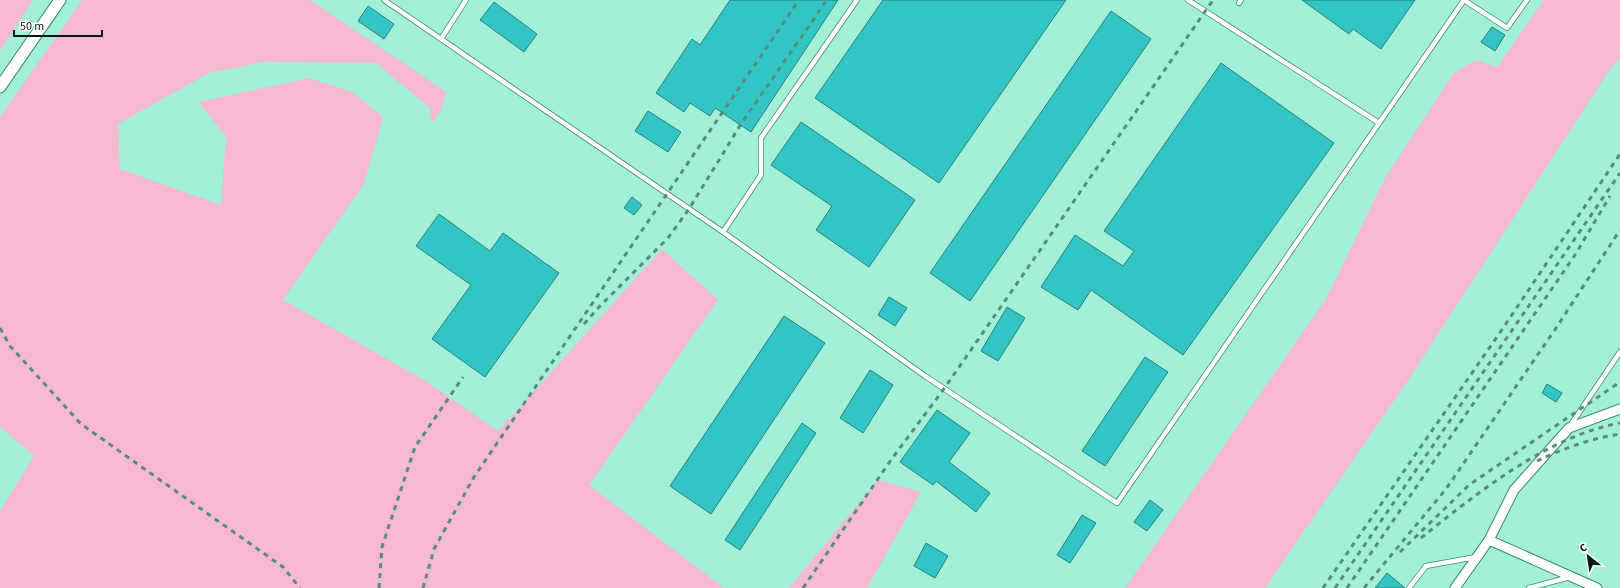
<svg xmlns="http://www.w3.org/2000/svg" width="1620" height="588" font-family="'Source Sans 3',sans-serif">
	<rect width="100%" height="100%" fill="#a3f0d9"/>
	<path fill="#f6b9d1" d="M0,0H33L0,51Z
		M82,0H310L446,92L441,111L431,124L430,108L376,63L263,62L209,73L118,124L120,169L221,205L226,137L199,102L309,78L352,92L383,117L364,184L283,300L424,380L498,431L662,249L718,300L589,485L724,588H0V511L34,456L0,427V117Z
		M1544,0H1620V59L1610,69L1409,379L1265,588H1125L1326,299L1385,178L1454,73L1476,60L1497,67Z
		M878,480L921,492L867,588H789Z"/>
	<path fill="#33c5c3" stroke="#24807e" d="M730,0H838L751,132L715,108L710,116L690,103L684,112L656,93L692,39L700,45Z
		M883,0H1066L939,183L815,98Z
		M1302,0H1415L1381,49L1353,29L1349,34Z
		M494,2L537,34L524,52L480,20Z
		M368,6L394,24L384,39L358,21Z
		M1111,11L1151,39L970,301L930,273Z
		M1492,27L1505,35L1495,51L1481,42Z
		M1221,63L1334,143L1183,355L1091,290L1078,310L1041,287L1075,235L1123,266L1134,251L1104,231Z
		M648,111L681,132L668,152L635,131Z
		M801,122L915,200L869,267L816,230L832,206L771,165Z
		M632,197L642,205L634,215L624,208Z
		M439,214L490,251L503,233L559,273L485,377L432,339L471,285L416,246Z
		M889,297L907,308L895,326L878,315Z
		M1007,307L1025,318L998,361L981,351Z
		M784,316L825,343L711,514L670,486Z
		M1145,357L1168,372L1105,466L1082,451Z
		M870,370L893,385L863,433L840,418Z
		M1547,384L1562,393L1556,402L1542,393Z
		M937,410L970,433L949,462L990,493L976,512L936,481L933,485L900,462Z
		M802,423L816,433L740,550L725,540Z
		M1150,500L1163,510L1147,531L1134,522Z
		M1082,515L1096,523L1070,563L1057,555Z
		M926,543L948,556L935,578L914,566Z
		M1387,573L1405,588H1375Z"/>
	<g fill="none" stroke-linecap="round" stroke-linejoin="round">
		<defs>
			<path id="service" d="M384,0L723,232L925,376L1117,503L1464,0
				M1188,0L1379,123
				M1464,0L1507,28L1527,0
				M1239,3L1241,0
				M441,39L466,0
				M723,232L761,175V138L857,0
				M1570,426L1620,352
				M1409,588L1426,566L1476,557
				M1529,588L1570,577"/>
			<path id="minor" d="M1489,540L1597,588
				M1455,588L1489,540L1514,490L1569,428L1620,409"/>
			<path id="tertiary" d="M0,87L60,0"/>
		</defs>
		<use href="#service" stroke="#3c8975" stroke-width="6"/>
		<use href="#minor" stroke="#3c8975" stroke-width="11"/>
		<use href="#tertiary" stroke="#3c8975" stroke-width="13"/>
		<use href="#service" stroke="#fff" stroke-width="4.5"/>
		<use href="#minor" stroke="#fff" stroke-width="9"/>
		<use href="#tertiary" stroke="#fff" stroke-width="11"/>
		<path stroke="#578c7d" stroke-width="3" stroke-dasharray="5 5" stroke-linecap="butt" d="M584,324L599,307L668,238L689,209L741,124L827,0
			M0,328L10,346L81,424L283,567L300,588
			M1537,461C1562,449 1592,438 1620,434
			M1421,538C1477,493 1548,436 1620,423
			M1400,552L1469,485L1620,382
			M379,588L382,547L415,447L463,377
			M423,588L434,549L474,477L799,0
			M803,588L891,460L946,386L1213,0
			M1323,588L1499,334L1620,154
			M1335,588L1620,173
			M1347,588L1575,255L1610,196
			M1364,588L1446,489L1556,328L1620,230"/>
	</g>
	<g transform="translate(1588 556) rotate(330)" stroke="#ffffff" stroke-width="3" paint-order="stroke">
	<path d="M0-3L7 15L0 10L-7 15Z" fill="#001a13"/>
	<text y="-6" font-size="11" font-weight="bold" text-anchor="middle" fill="#001a13">С</text>
	</g>
	<path d="M14 30v6h88v-6" fill="none" stroke="#001a13" stroke-width="2"/>
	<text x="20" y="30" font-size="12" fill="#001a13" stroke="#ffffff" stroke-width="3" paint-order="stroke">50 m</text>
</svg>
